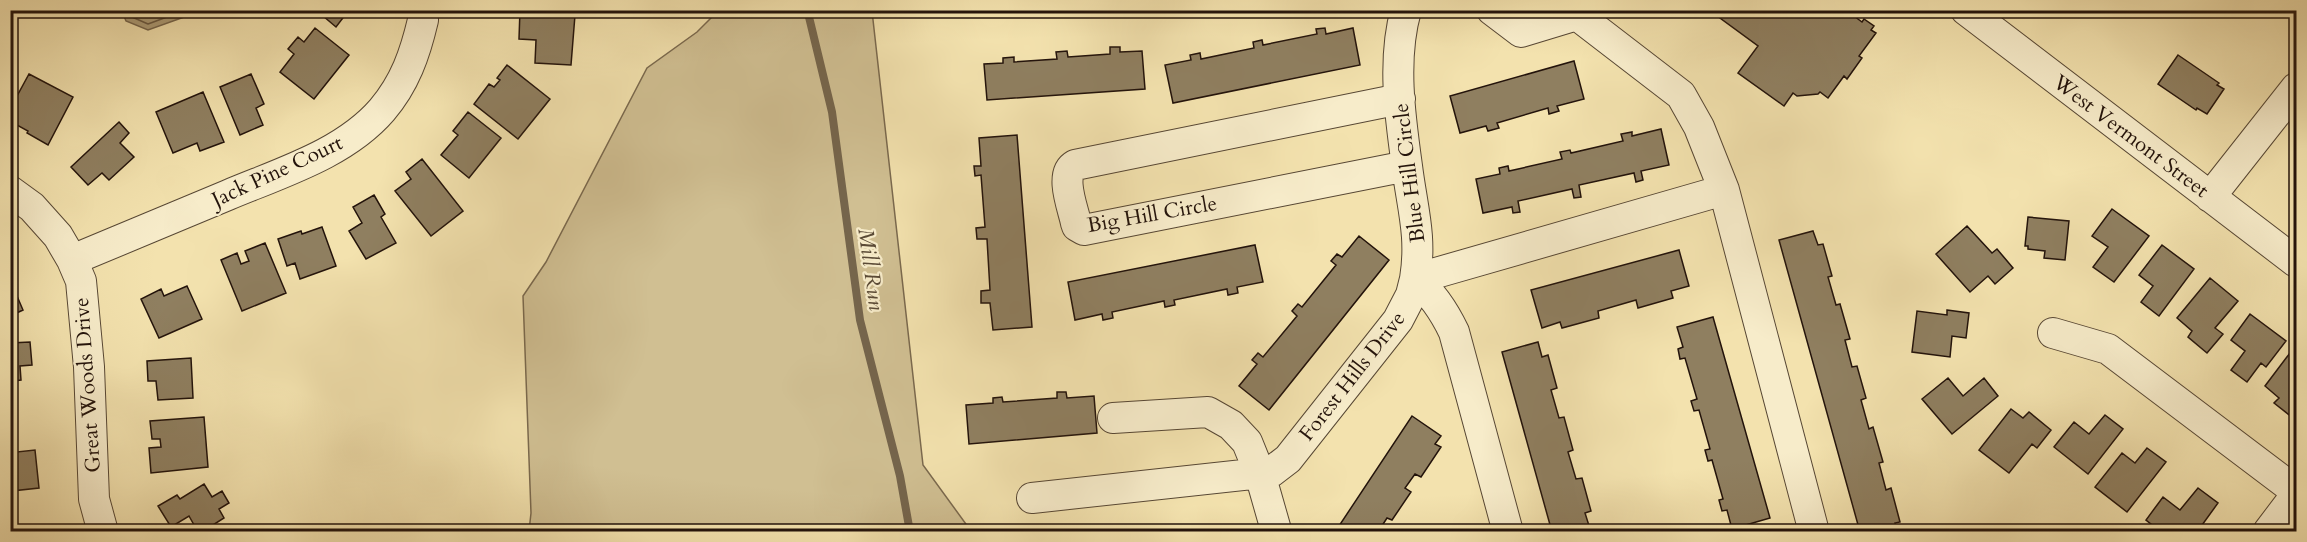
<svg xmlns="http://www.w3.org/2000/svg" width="2307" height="542" font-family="Cardo,serif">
	<rect width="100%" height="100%" fill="#f3e2ae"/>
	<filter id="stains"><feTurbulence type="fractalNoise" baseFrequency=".00333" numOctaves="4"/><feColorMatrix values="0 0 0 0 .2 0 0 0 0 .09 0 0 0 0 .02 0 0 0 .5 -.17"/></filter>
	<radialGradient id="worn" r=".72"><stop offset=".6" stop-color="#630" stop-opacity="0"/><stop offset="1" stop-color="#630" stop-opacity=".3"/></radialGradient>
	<path fill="#d0bf92" stroke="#7a694e" stroke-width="1.5" d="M718,11H872L923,465L971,531H529L531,513L523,296L546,262L647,68L697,32Z"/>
	<path fill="#ac9c77" stroke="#75654c" stroke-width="1.5" d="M122,11V10L201,11L148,30L126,21Z"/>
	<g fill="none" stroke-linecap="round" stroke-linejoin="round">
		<path stroke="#685841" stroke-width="1.5" d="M129,10L132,17L148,24L186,10"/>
		<path stroke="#75654c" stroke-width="8" d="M804,10L809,17L832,112L860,320L900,476L910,532"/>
	</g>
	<path fill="#8f7f60" stroke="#23130b" stroke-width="1.5" d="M316,10H349L336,27Z
		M520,10H545V13L575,15L571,65L535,63L536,40L519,39Z
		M1709,10H1846L1862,22L1864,19L1874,26L1871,30L1876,33L1859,56L1862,58L1847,79L1844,76L1828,98L1820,92L1818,94L1797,96L1793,93L1784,106L1738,73L1758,46Z
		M315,28L349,55L314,99L280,72L294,54L288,49L298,37L304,42Z
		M1325,28L1326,34L1353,28L1360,65L1173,103L1165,65L1191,60L1190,55L1200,53L1201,59L1254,48L1253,42L1262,40L1263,45L1317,34L1316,29Z
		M1110,47H1120V52L1142,51L1145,89L987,100L984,64L1003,63V58L1014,57V62L1057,59L1056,52L1067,51L1068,57L1110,54Z
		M2178,55L2219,83L2217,85L2224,89L2207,114L2197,108L2196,110L2158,84Z
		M1574,61L1584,99L1557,106L1559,111L1549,114L1548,108L1497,123L1499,128L1488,131L1486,126L1460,133L1450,96Z
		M507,65L550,99L518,139L474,104L489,84L494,87L500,80L497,78Z
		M29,74L73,97L48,145L27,133L28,131L15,124L17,119L10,116V109Z
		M251,74L264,104L256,108L263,125L240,135L220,87Z
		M203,92L224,142L200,151L197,143L173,153L156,112Z
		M468,112L501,138L469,178L441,155L458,135L453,131Z
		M119,122L129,133L120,143L134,157L109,180L102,173L88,185L71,167Z
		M1661,129L1669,165L1641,171L1643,180L1636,182L1634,173L1579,185L1581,197L1574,198L1572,189L1518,201L1520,212L1513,213L1512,207L1483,213L1476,179L1500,174L1499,168L1508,166L1509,171L1562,159L1560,152L1570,150L1571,153L1623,141L1621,134L1632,132V136Z
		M1017,135L1032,327L993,330L990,303H981V291L990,290L987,239H977L976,228L985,227L981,175L975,176L974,166H981L979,138Z
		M422,159L463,211L431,236L395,191L411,179L406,172Z
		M374,195L385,214L381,217L396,243L366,259L349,231L362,223L353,207Z
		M2112,209L2149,236L2114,282L2093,267L2108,247L2092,236Z
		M2028,217L2069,221L2065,260L2044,258L2045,251L2028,249V246H2025Z
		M1967,226L1992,253L1997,249L2013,268L1995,284L1988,276L1970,292L1936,254Z
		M322,227L336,266L300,279L295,263L287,266L278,239L301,231L302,234Z
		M1813,231L1818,245L1823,244L1832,276L1828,277L1836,305L1840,304L1850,339L1845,340L1852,367L1857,366L1866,398L1861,400L1869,429L1873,427L1883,462L1879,463L1886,490L1891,488L1900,522L1895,523L1898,532H1860L1779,240Z
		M1359,236L1389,260L1269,410L1239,386L1257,364L1252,360L1258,353L1263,357L1297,316L1292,311L1298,304L1302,307L1336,265L1331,261L1337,254L1342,257Z
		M265,243L286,293L242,311L221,260L237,253L241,264L249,261L245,251Z
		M1255,245L1263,282L1237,287L1238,293L1228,295L1227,289L1174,300L1175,305L1165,307L1164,301L1112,312L1113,318L1103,320L1102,314L1075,320L1068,282Z
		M2162,245L2194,269L2159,316L2141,302L2153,286L2139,275Z
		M1679,250L1689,286L1671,291L1673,298L1638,308L1636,300L1598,311L1599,318L1562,328L1560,322L1542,328L1531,290Z
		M10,273L17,287L14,289L23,310L10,316Z
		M2210,278L2238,301L2215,328L2223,334L2207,353L2188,337L2192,331L2177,318Z
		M187,286L202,319L159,338L141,299L161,289L164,296Z
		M1947,310L1969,313L1966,338L1952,336L1950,357L1912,352L1917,311L1947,315Z
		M2250,314L2286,341L2266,367L2261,363L2247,382L2231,370L2245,351L2231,340Z
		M1713,317L1770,518L1732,529L1727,510L1722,511L1719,500L1723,499L1712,460L1708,461L1705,450L1710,449L1699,410L1694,411L1691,401L1697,399L1685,358L1680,359L1678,349L1683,347L1677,327Z
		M30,342L32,365L20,366L21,380L13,381L14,400H10V343Z
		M1538,342L1542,357L1548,355L1557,388L1551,390L1559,418L1564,417L1573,450L1568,452L1576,479L1582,478L1591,511L1585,513L1591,532H1552L1502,352Z
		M2296,345V414L2293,418L2274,403L2279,398L2265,386Z
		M191,358L193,398L158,400L156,381H148L147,361Z
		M1948,378L1963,396L1984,378L1998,396L1952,434L1922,399Z
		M1057,392H1066L1067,398L1094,396L1097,433L969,444L966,405L993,403V398L1002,397L1003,402L1057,398Z
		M2011,409L2023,418L2029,412L2051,430L2037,448L2032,444L2009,473L1979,450Z
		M2105,415L2123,429L2088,474L2054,447L2074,422L2089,434Z
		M1412,416L1441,436L1435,444L1441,447L1421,477L1415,474L1405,488L1411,492L1392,520L1387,518L1378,532H1335Z
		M204,417L208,467L151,473L149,448L161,447L160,439H152L150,421Z
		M16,439L17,452L35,450L39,488L12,491L13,499L10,500V440Z
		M2147,448L2166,462L2127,512L2095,487L2122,453L2135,463Z
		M204,484L212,497L222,491L229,503L219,509L224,518L202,532H198L189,516L171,527L158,506L177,495L180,499Z
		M2198,488L2218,503L2197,532H2161L2146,520L2163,497L2180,510Z"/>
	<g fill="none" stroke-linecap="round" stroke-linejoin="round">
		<defs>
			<path id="minor" d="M1406,10C1392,59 1400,116 1407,166C1412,207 1422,236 1415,279C1433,294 1444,311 1454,332L1508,532
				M1492,10L1521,32L1577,15L1681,95L1699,127L1724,190L1814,532
				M1966,10L2296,262
				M1400,99L1075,165C1059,174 1073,208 1076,223L1077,226L1084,230L1407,166
				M10,191L32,207L58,236L72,260L81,281L89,367L94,499L103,532
				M2210,197L2296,88
				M72,260C124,238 176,217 228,195C280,173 344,154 382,110C405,83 415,54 423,20
				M2053,333L2108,349L2296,491
				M1113,418L1208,412L1231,425L1247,442L1260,474L1276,530
				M1032,498L1271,472L1288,459L1398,320L1411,295L1415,279L1724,190
				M2268,532L2296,495"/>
		</defs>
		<use href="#minor" stroke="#574734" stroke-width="32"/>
		<use href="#minor" stroke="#f7ecca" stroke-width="30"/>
	</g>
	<g text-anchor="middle" stroke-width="4.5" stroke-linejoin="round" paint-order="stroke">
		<g font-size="21" fill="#23130b" stroke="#f7ecca">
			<text transform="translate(2131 136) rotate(37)" y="7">West Vermont Street</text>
			<text transform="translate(277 171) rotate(-25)" y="7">Jack Pine Court</text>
			<text transform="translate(1409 173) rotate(-97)" y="7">Blue Hill Circle</text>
			<text transform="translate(1152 214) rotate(-10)" y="7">Big Hill Circle</text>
			<text transform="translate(1352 376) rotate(-52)" y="7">Forest Hills Drive</text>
			<text transform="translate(87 385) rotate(-94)" y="7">Great Woods Drive</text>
		</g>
		<g font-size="22" font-style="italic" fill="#5a4a36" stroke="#f7ecca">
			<text transform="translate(872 269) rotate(82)" y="8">Mill Run</text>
		</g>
	</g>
	<rect width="2307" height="542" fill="none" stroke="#f3e2ae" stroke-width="36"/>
	<rect x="12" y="12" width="2283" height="518" fill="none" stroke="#23130b" stroke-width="3"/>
	<rect x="18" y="18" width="2271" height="506" fill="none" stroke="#23130b" stroke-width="1.5"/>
	<rect width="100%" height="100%" filter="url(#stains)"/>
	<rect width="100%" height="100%" fill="url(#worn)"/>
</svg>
